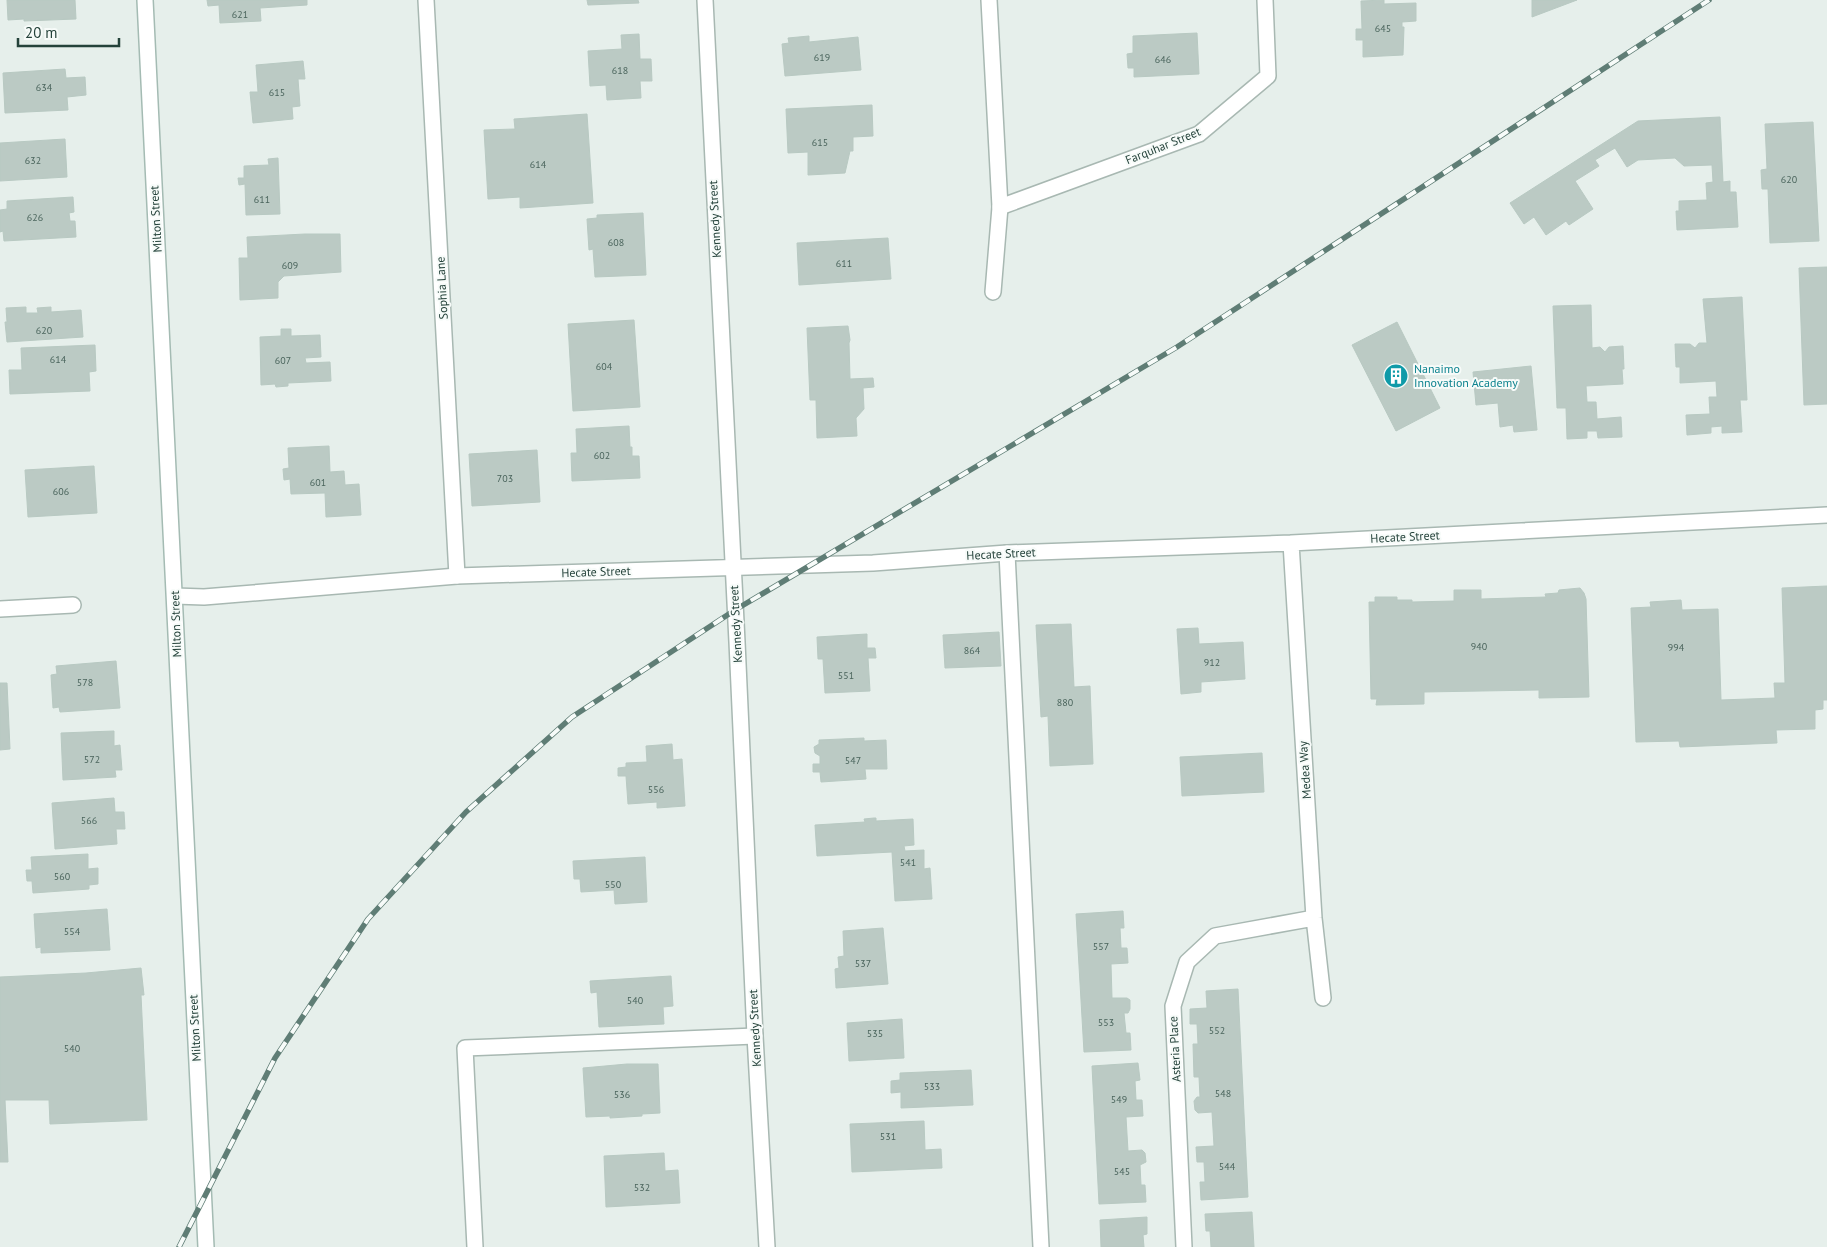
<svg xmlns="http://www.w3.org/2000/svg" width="1827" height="1247" font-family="'PT Sans',sans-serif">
	<rect width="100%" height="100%" fill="#e6efeb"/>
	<path fill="#bbcac4" stroke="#b8c9c2" d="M7,0H75L76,19L24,21V19L8,20Z
		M207,0H307V5L260,8L261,21L220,23L219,5L208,6Z
		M587,0H638L639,3L588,5Z
		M1384,0V4L1416,3V21L1402,22V27H1404L1403,55L1363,57V40H1356V29H1362L1361,1Z
		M1532,0H1577L1532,17Z
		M1197,33L1199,74L1134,77V68H1128L1127,54L1133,53V36Z
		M639,34L640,59H651L652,81H640L641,98L607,100L606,85L590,86L588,51L622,49L621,35Z
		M809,36V42L858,37L861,70L785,76L782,44L789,43L788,38Z
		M303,61L305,79H298L300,106L292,107L293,119L253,123L250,92H258L256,65Z
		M65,69L66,78L85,77L86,95L67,97L68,110L5,113L3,73Z
		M872,105L873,136L853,137V151H850L845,173L808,175V152L788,153L786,109Z
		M587,114L593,203L520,208V197L488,199L484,130L515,129L514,119Z
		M1720,117L1723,182L1730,181V192H1736L1738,227L1677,230L1676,211H1679V201L1707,200L1706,183L1713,182L1712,165L1684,166L1675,158L1638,160L1627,167L1615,148L1595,160L1599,166L1575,181L1593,209L1569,225L1566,221L1546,235L1534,217L1524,224L1510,203L1638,121Z
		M1813,122L1819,241L1770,243L1768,189H1762L1761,170L1767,169L1765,124Z
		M65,139L67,177L0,181V143Z
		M278,158L280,214L246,215L245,184L239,185L238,178H244V166L269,165L268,159Z
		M73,197L74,212L69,213L70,221H75L76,237L4,241L3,231L0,232V210L7,209V201Z
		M643,213L646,275L595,277L593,249L589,250L587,219L597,218V215Z
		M305,234H340L341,272L284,276L278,282V298L240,300L239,258H248L247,237Z
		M888,238L891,279L799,285L797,243Z
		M1827,267V404L1804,405L1799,268Z
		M1742,297L1747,400H1740L1742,432L1722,433V426L1711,427V433L1687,435L1686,415L1710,414L1709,397H1717L1716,381L1680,383V367H1676L1675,344H1690L1695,348L1699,343H1707L1703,299Z
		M1591,305L1592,348L1600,347L1605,352L1609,347L1623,346L1624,369H1622L1623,384L1586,386L1587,402H1596L1597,419L1621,417L1622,437L1598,438L1597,431H1587V438L1567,439L1566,408H1557L1553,306Z
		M26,307V313H38L37,308L51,307V312L81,310L83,337L7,342L5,322H7L6,308Z
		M634,320L640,407L573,411L568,324Z
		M1397,322L1440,408L1396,431L1352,345Z
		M848,326L850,340L849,343L850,379L873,378L874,387L863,388L864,409L856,418L857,436L817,438L816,400H810L807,328Z
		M281,329H291V336L320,335L321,357L305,358L306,363L330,362L331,381L288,383V386L276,387L275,384L261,385L260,337L281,336Z
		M95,345L96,371L89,372L90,391L10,394L9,370H22L21,348Z
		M1531,366L1537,430L1514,432L1513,425L1500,427L1498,403L1476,405L1473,372Z
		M629,426L630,447H632V456H639L640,478L572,481L571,453H577L576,429Z
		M329,446L330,472L344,471L345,485L359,484L361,515L326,517L325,493L291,494L290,479L284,480L283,469L289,468L288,448Z
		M537,450L540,502L472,506L469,454Z
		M94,466L97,513L28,517L25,470Z
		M1827,586V700H1823V709L1815,710V729L1776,730L1777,743L1680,747L1679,741L1636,742L1631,608L1651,607L1650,602L1681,600L1682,610L1718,609L1721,700L1775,698L1774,683H1785L1782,588Z
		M1580,588L1584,593L1586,599L1589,697L1539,698V690L1424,692V704L1376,705L1377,699H1371L1369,602H1375V597H1397V600H1412V602L1454,601V590H1481V599L1546,597L1545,594L1558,593L1559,590Z
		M1071,624L1074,687L1090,686L1093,764L1050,766L1048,716L1041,717L1036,625Z
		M1198,628L1199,644L1243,642L1245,679L1201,682V692L1181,694L1177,629Z
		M999,632L1001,666L945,668L943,635Z
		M867,634V648H875L876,658H868L870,691L825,693L823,659H818L817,637Z
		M116,661L120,708L60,712L59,707L53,708L51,675L57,674L56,666Z
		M0,683H7L10,749L0,750Z
		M114,731V746L120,745L122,770H115L116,777L63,780L61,733Z
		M864,738V741L886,740L887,769H865L866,779L821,782L820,772H813V764H820V756L815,753L814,747L819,744V740Z
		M672,744L673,760L682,759L685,806L657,808V802L628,804L626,776H618V768L626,767V763L647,762L646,746Z
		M1262,753L1264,792L1182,796L1180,757Z
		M114,798L115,812H124L125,829H116L117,844L55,849L52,803Z
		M874,818H876V821L913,819L914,845L904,846L905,851L924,850V869L930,868L932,899L895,901L892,852L817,856L815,825L865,822L864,819Z
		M88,854V869L98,868V884L89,885V889L33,893L32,881H27L26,870H32L31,857Z
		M645,857L647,902L615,904L614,890L581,892L580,879H574L573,861Z
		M107,909L110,950L41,953V947L36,948L34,914Z
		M1123,911L1124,928H1120L1121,948H1127L1128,963L1111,964L1112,998H1127L1130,1000V1009L1128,1013H1124L1126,1033H1130L1131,1050L1084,1052L1076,914Z
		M883,928L888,984L836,988L835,969L839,968L838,957L844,956L843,931Z
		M141,968L144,995H141L147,1120L50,1124L49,1100H5L8,1162H0V977L86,973Z
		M671,976L673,1006L663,1007L664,1024L599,1027L597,992L591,993L590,981Z
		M1238,989L1248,1197L1201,1200L1200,1182H1205L1204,1162H1197L1196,1147L1214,1146L1212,1112L1198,1113L1195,1110L1194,1101L1197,1097H1200L1199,1077H1194L1193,1044H1198L1197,1024H1190V1009L1207,1008L1206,991Z
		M902,1019L904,1058L849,1061L847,1023Z
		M1138,1063L1140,1080L1135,1081L1136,1100H1142L1143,1116L1126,1117L1128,1151L1142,1150L1145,1153L1146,1162L1140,1165L1141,1185H1145L1146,1202L1099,1204L1092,1066Z
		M627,1064H658L660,1113L642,1114V1116L610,1118V1116L586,1117L583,1068Z
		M971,1070L973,1105L901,1108V1092L891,1093V1081L900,1080V1073Z
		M924,1121L925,1150L941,1149L942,1168L852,1172L850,1124Z
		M664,1153L665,1171L678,1170L680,1203L606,1207L604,1156Z
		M1252,1212L1254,1247H1211L1210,1231H1206L1205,1214Z
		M1147,1217V1234L1143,1235L1144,1247H1101L1100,1220Z"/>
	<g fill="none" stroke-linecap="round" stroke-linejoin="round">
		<defs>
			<path id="lane" d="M426,0L457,576
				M989,0L1000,207L993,292
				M1007,553L1041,1247
				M475,1247L465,1048L755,1036"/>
			<path id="street" d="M705,0L737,642L755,1036L767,1247
				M1000,207L1199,134L1268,76L1265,0
				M1291,543L1314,918L1323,998
				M175,596L204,597L457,576L873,563L1007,553L1291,543L1827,515
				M0,609L73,605
				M1184,1247L1173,1006L1187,962L1215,936L1314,918"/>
			<path id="secondary" d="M145,0L206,1247"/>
		</defs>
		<use href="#lane" stroke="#a8b8b2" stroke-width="18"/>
		<use href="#street" stroke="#a8b8b2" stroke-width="18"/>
		<use href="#secondary" stroke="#a4bbb3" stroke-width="18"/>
		<use href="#lane" stroke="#fff" stroke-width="15"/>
		<use href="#street" stroke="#fff" stroke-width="15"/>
		<use href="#secondary" stroke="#fff" stroke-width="15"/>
		<defs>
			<path id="rail" d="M179,1247L275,1058L368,919L466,812L572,717L735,610L1177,347L1709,0"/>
		</defs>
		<use href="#rail" stroke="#5f7d75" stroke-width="5.5"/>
		<use href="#rail" stroke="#f7fbf9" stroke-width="4" stroke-dasharray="11" stroke-linecap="butt"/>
	</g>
	<defs>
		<symbol id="building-disc" viewBox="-11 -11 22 22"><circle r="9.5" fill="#0f9aa8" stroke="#f7fbf9"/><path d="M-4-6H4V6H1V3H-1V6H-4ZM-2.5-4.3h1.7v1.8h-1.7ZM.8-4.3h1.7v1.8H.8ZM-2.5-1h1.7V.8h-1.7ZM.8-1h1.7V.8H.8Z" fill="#fff"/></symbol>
	</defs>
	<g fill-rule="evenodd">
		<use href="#building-disc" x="1382" y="362" width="28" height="28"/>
	</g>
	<g text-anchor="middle" stroke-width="4" stroke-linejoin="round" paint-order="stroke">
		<g font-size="10" fill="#4a645c">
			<text x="240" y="18">621</text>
			<text x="1383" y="32">645</text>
			<text x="822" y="61">619</text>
			<text x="1163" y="63">646</text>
			<text x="620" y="74">618</text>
			<text x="44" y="91">634</text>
			<text x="277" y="96">615</text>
			<text x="820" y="146">615</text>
			<text x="33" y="164">632</text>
			<text x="538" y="168">614</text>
			<text x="1789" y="183">620</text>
			<text x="262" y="203">611</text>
			<text x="35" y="221">626</text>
			<text x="616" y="246">608</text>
			<text x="844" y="267">611</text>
			<text x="290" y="269">609</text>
			<text x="44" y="334">620</text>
			<text x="58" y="363">614</text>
			<text x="283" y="364">607</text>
			<text x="604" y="370">604</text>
			<text x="602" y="459">602</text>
			<text x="505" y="482">703</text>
			<text x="318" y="486">601</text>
			<text x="61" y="495">606</text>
			<text x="1479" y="650">940</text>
			<text x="1676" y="651">994</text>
			<text x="972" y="654">864</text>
			<text x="1212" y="666">912</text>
			<text x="846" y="679">551</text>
			<text x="85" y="686">578</text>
			<text x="1065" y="706">880</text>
			<text x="92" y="763">572</text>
			<text x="853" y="764">547</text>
			<text x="656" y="793">556</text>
			<text x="89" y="824">566</text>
			<text x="908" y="866">541</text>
			<text x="62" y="880">560</text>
			<text x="613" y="888">550</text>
			<text x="72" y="935">554</text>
			<text x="1101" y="950">557</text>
			<text x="863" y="967">537</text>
			<text x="635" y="1004">540</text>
			<text x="1106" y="1026">553</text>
			<text x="1217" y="1034">552</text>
			<text x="875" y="1037">535</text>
			<text x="72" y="1052">540</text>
			<text x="932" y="1090">533</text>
			<text x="1223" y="1097">548</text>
			<text x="622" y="1098">536</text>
			<text x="1119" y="1103">549</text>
			<text x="888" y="1140">531</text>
			<text x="1227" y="1170">544</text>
			<text x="1122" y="1175">545</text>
			<text x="642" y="1191">532</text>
		</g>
		<g font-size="12" fill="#24423a" stroke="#f7fbf9">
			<text transform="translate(1163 146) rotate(-22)" y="4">Farquhar Street</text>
			<text transform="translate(156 219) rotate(-93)" y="4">Milton Street</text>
			<text transform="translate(715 219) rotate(-93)" y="4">Kennedy Street</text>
			<text transform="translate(442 288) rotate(-93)" y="4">Sophia Lane</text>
			<text transform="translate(1405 537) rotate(-3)" y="4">Hecate Street</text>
			<text transform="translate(1001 554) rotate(-3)" y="4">Hecate Street</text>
			<text transform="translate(596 572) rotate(-2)" y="4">Hecate Street</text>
			<text transform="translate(176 624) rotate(-92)" y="4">Milton Street</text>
			<text transform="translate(736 624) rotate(-93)" y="4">Kennedy Street</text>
			<text transform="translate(1305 770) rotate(-94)" y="4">Medea Way</text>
			<text transform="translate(195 1028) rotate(-93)" y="4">Milton Street</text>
			<text transform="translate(755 1028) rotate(-93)" y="4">Kennedy Street</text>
			<text transform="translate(1175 1049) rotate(-93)" y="4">Asteria Place</text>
		</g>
		<g font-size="12" fill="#0d838f" stroke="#f7fbf9" text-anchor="start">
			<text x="1414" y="373">Nanaimo<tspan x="1414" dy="14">Innovation Academy</tspan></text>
		</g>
	</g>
	<path d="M18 38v8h101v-8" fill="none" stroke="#24423a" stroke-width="2.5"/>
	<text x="25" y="38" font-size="15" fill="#24423a" stroke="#f7fbf9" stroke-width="4" paint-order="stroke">20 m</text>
</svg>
